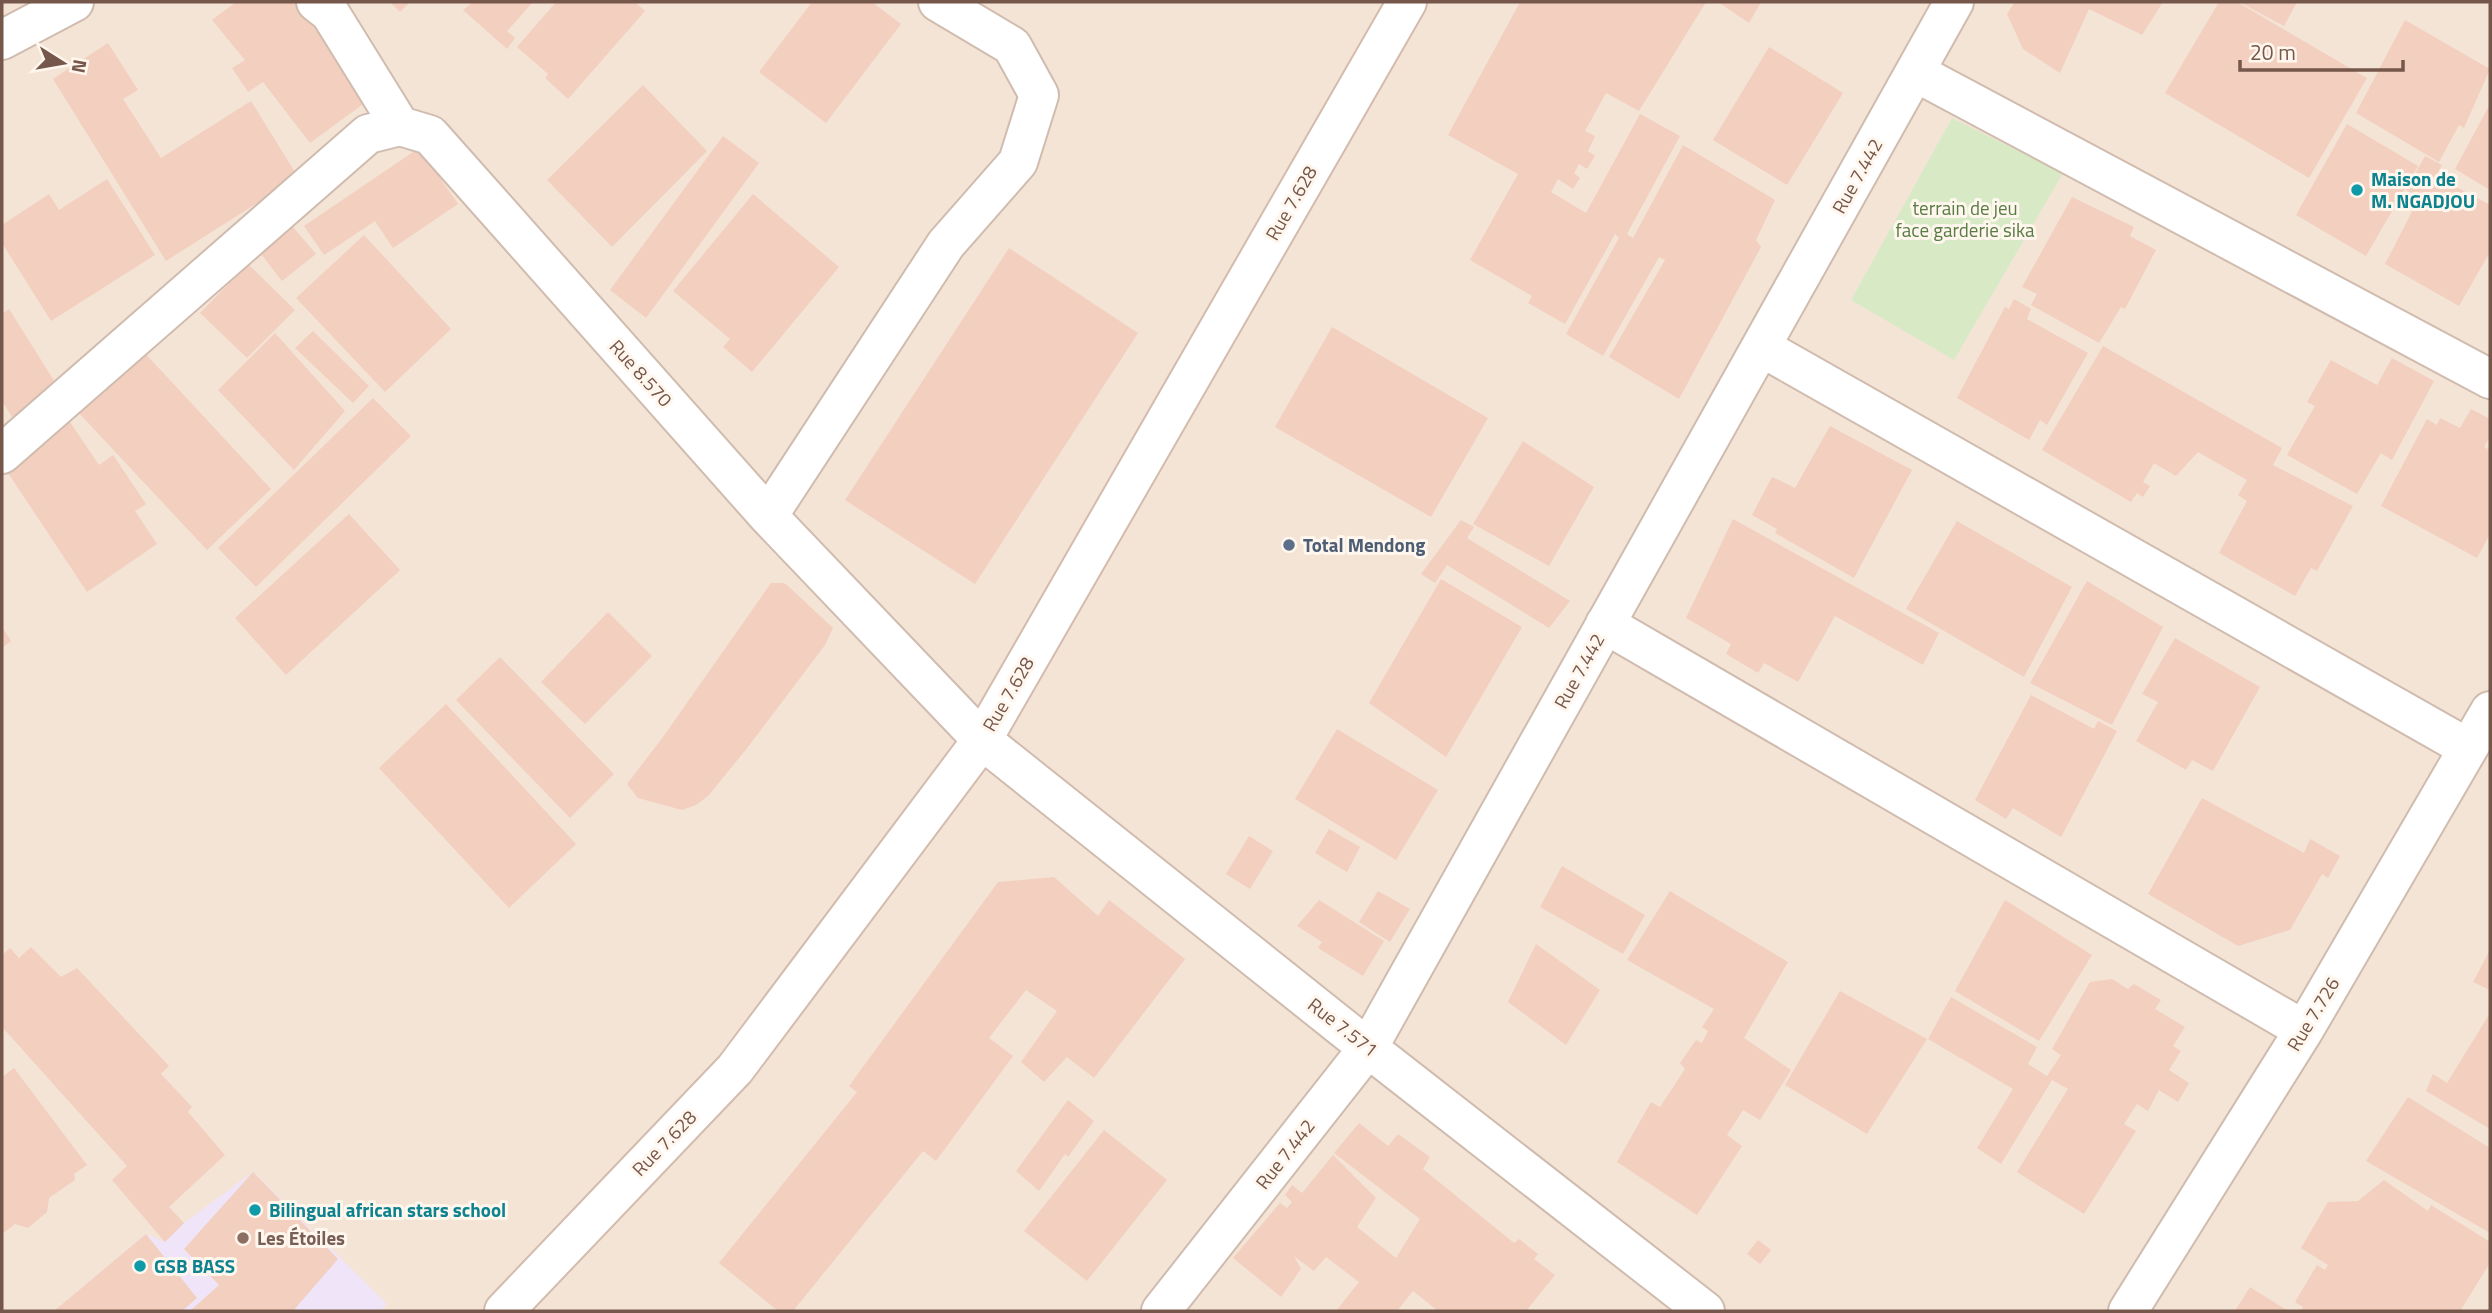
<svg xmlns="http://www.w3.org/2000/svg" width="2492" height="1313" font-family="'Titillium Web',sans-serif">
	<rect width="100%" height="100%" fill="#fcf3e7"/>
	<path fill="#f4e4d6" d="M2,2H2490V1311H2Z"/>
	<path fill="#f0e4f9" d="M253,1172L387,1304L380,1311H54L146,1234L165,1242L184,1223Z"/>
	<path fill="#d7eac5" d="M1952,118L2063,173L1954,360L1851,300Z"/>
	<path fill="#f2cfbf" d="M236,2H298L370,99L310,143L263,82L248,92L232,68L245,60L212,20Z
		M390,2H410L400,12Z
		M473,2H533L507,31L515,38L507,49L463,10Z
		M556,2H635L645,11L568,99L545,78L548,74L517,47Z
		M812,2H872L901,24L826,123L759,72Z
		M1520,2H1706L1639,111L1606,93L1585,131L1595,136L1588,151L1595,156L1587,169L1579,164L1574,173L1580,178L1573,189L1558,179L1551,192L1586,213L1640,114L1680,136L1627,234L1633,238L1683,145L1775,200L1756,240L1761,247L1679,399L1609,357L1665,260L1659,257L1603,356L1566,334L1619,238L1615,234L1565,324L1528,303L1532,296L1470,260L1518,174L1448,135Z
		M1718,2H1761L1749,23Z
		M2015,2H2163L2142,35L2089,9L2060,73L2023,49L2007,14Z
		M2219,2H2237L2367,78L2309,178L2165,93Z
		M2239,2H2297L2284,26Z
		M2405,20L2490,69L2464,128L2459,125L2439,162L2356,113Z
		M108,43L138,90L123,99L161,158L251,101L298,177L166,261L53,79Z
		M1769,47L1843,93L1787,185L1713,140Z
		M643,85L707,151L612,247L547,180Z
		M2490,104V190L2455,169Z
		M2347,124L2418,166L2366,256L2296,215Z
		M723,136L759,163L646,318L610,290Z
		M419,148L458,204L393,248L375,221L324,255L304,226Z
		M2425,156L2442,165L2436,176L2490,205V252L2459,306L2385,264L2419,198L2406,190Z
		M107,179L155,255L51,321L2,243V225L49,194L59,210Z
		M753,194L839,267L752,372L723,347L730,339L673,291Z
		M2072,197L2134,227L2130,236L2156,250L2125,309L2121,307L2099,343L2031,305L2037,294L2022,287Z
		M293,227L316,254L282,281L261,254Z
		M364,235L451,329L385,392L296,298Z
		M1009,248L1138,333L975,584L845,500Z
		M248,264L295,310L247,358L200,313Z
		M2014,299L2031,309L2027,319L2088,353L2047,425L2040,420L2029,440L1957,398L2005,307L2009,309Z
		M9,309L58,387L12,417L2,401V314Z
		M1332,327L1488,418L1431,517L1275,427Z
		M313,331L369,386L353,403L295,348Z
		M275,333L345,411L294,470L218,390Z
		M2103,346L2282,448L2273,465L2353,506L2317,571L2311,568L2295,596L2219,553L2247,501L2238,495L2247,480L2198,452L2176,476L2154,463L2143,482L2150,486L2143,497L2137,493L2131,502L2042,450Z
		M142,350L271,489L207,550L77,411Z
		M2392,358L2434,381L2392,460L2381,453L2357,494L2287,455L2315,406L2307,402L2331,360L2377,385Z
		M373,398L411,436L256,587L218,548Z
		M2471,409L2490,419V437L2484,447L2490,450V534L2477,558L2381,506L2427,419L2437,425L2440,418L2460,428Z
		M68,419L99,465L113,455L146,504L135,511L157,544L87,592L2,464Z
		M1830,426L1912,470L1854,578L1775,533L1777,529L1752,515L1772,477L1795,488Z
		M1523,441L1594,487L1549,566L1473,524Z
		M349,514L400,570L286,675L235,618Z
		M1733,519L1939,633L1923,665L1835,616L1798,682L1764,663L1758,673L1726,654L1731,644L1686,618Z
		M1461,520L1474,527L1467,538L1570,601L1549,628L1447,565L1435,583L1421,574Z
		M1957,521L2072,587L2024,677L1906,609Z
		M1441,579L1522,627L1446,757L1369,703Z
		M2087,581L2163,627L2112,725L2030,683Z
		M771,583H783L787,585L833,628L825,645L748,747L708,796L696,805L682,810L638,798L627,784L663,737Z
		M608,612L652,656L585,724L541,682Z
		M2,627L11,641L2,648Z
		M2175,638L2260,687L2213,771L2192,760L2186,770L2136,741L2158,702L2142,694Z
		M500,657L614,774L570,818L456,700Z
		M2031,695L2094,729L2098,721L2117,731L2061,837L2013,808L2006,819L1975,800Z
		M446,704L576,844L509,908L379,768Z
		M1337,729L1438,790L1396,860L1295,799Z
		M2202,798L2304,853L2310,839L2340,856L2328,878L2322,874L2290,930L2238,946L2148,894Z
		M1329,829L1360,847L1347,872L1315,853Z
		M1249,836L1273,851L1250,889L1226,874Z
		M1562,866L1645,915L1623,954L1540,907Z
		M1054,877L1098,916L1109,900L1185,959L1094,1078L1067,1057L1044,1082L1021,1062L1057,1011L1026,990L989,1038L1013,1056L936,1161L923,1151L793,1311H778L719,1263L857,1092L849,1086L998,882Z
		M1378,891L1410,909L1390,942L1359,922Z
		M1670,891L1788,962L1744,1038L1791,1070L1760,1120L1743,1110L1727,1135L1742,1146L1697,1215L1617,1162L1651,1102L1660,1107L1685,1069L1680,1063L1696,1040L1702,1043L1708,1031L1702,1027L1714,1009L1627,960Z
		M1319,900L1384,941L1363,976L1318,948L1322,942L1297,926Z
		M2005,900L2092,955L2039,1041L1955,991Z
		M1536,944L1600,990L1566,1045L1508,1002Z
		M31,947L61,977L77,968L169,1066L161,1074L192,1107L188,1112L225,1155L169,1207L184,1223L165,1242L112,1180L127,1166L2,1027V955L10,948L19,958Z
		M2490,950V990L2473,982Z
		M2112,979L2128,989L2134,984L2161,1000L2155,1009L2185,1027L2173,1046L2181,1051L2169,1070L2189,1083L2178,1102L2159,1090L2148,1111L2137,1104L2124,1124L2136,1131L2084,1214L2017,1172L2068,1089L2052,1080L2001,1164L1977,1148L2013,1089L1928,1039L1951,997L2037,1047L2028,1064L2047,1076L2061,1055L2052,1049L2090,982Z
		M1840,991L1927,1039L1867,1134L1785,1085Z
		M2490,1013V1129L2426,1091L2433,1074L2447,1083Z
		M14,1068L87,1165L74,1174L75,1180L49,1198L47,1212L28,1228L15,1224L2,1234V1077Z
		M2408,1097L2490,1148V1233L2366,1161Z
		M1068,1100L1094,1121L1068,1157L1065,1154L1039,1191L1016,1171Z
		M1359,1123L1388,1146L1398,1134L1430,1157L1423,1169L1514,1243L1519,1239L1538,1254L1534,1259L1555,1275L1526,1311H1438L1413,1291L1397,1311H1336L1359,1282L1326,1257L1314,1271L1294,1256L1301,1269L1281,1297L1233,1258L1280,1203L1287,1208L1292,1202L1285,1195L1292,1185L1302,1193L1333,1155L1376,1198L1357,1227L1396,1258L1420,1219L1334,1153Z
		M1104,1130L1167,1180L1087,1281L1024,1231Z
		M253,1172L338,1259L293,1311H190L219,1285L184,1249Z
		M2384,1180L2428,1211L2431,1205L2490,1242V1263L2460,1311H2301L2303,1307L2295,1302L2317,1265L2325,1270L2328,1265L2301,1248L2328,1202L2358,1201Z
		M146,1234L197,1298L182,1311H54Z
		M1758,1240L1771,1250L1760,1264L1747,1254Z
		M2250,1287L2288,1311H2235Z"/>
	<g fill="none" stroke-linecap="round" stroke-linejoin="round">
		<defs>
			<path id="street" d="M316,2L330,13L400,126L430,135L768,516L982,740L1368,1048L1705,1311
				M2,40L74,2
				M1915,72L2490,379
				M1761,347L2468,748
				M2,454L368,134L400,126
				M768,516L946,244L1018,162L1039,95L1012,46L938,2
				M1605,624L2304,1030
				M1161,1311L1368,1048L1954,2
				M2128,1311L2304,1030L2490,711"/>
			<path id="secondary" d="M504,1311L735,1069L982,740L1407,2"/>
		</defs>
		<use href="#street" stroke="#d0bcaf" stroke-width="42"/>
		<use href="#secondary" stroke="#d3bbad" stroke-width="42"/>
		<use href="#street" stroke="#fff" stroke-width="38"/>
		<use href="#secondary" stroke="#fff" stroke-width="38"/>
	</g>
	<g fill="#0f9aa8" stroke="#fff7ee" stroke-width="2.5">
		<circle cx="2357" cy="190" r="7"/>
		<circle cx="255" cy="1210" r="7"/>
		<circle cx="140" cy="1266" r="7"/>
	</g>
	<circle fill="#5c6f8a" stroke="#fff7ee" stroke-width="2.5" cx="1289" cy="545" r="7"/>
	<circle fill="#8d6e63" stroke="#fff7ee" stroke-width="2.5" cx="243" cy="1238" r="7"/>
	<g text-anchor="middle" stroke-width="6" stroke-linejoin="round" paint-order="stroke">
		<g font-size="19" fill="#76574b" stroke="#fff7ee">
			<text transform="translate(1857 176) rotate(-61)" y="7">Rue 7.442</text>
			<text transform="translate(1291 203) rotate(-60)" y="7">Rue 7.628</text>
			<text transform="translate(641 373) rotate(48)" y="7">Rue 8.570</text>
			<text transform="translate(1579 671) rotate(-61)" y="7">Rue 7.442</text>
			<text transform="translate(1008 694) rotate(-60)" y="7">Rue 7.628</text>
			<text transform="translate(2313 1014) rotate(-59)" y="7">Rue 7.726</text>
			<text transform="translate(1343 1027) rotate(38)" y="7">Rue 7.571</text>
			<text transform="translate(664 1143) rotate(-46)" y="7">Rue 7.628</text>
			<text transform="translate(1285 1154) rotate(-52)" y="7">Rue 7.442</text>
		</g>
		<g font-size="19" font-weight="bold" fill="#0d838f" stroke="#fff7ee" text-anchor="start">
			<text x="2371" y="186">Maison de<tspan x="2371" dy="22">M. NGADJOU</tspan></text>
			<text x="269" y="1217">Bilingual african stars school</text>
			<text x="154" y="1273">GSB BASS</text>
		</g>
		<g font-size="19" fill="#587c43" stroke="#fff7ee">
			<text x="1965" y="215">terrain de jeu<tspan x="1965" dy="22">face garderie sika</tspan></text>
		</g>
		<g font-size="19" font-weight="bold" fill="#4e5e75" stroke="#fff7ee" text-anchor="start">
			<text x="1303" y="552">Total Mendong</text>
		</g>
		<g font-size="19" font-weight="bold" fill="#785e54" stroke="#fff7ee" text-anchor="start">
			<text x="257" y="1245">Les Étoiles</text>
		</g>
	</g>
	<rect width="2492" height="1313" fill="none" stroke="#76574b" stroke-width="7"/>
	<g transform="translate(63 63) rotate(101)" stroke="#fff7ee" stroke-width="5" paint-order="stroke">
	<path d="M0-5L12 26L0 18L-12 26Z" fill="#76574b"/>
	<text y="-10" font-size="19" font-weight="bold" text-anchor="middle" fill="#76574b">N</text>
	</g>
	<path d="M2240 60v10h163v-10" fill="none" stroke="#76574b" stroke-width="3.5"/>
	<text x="2250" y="60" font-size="21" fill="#76574b" stroke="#fff7ee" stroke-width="5" paint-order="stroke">20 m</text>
</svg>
